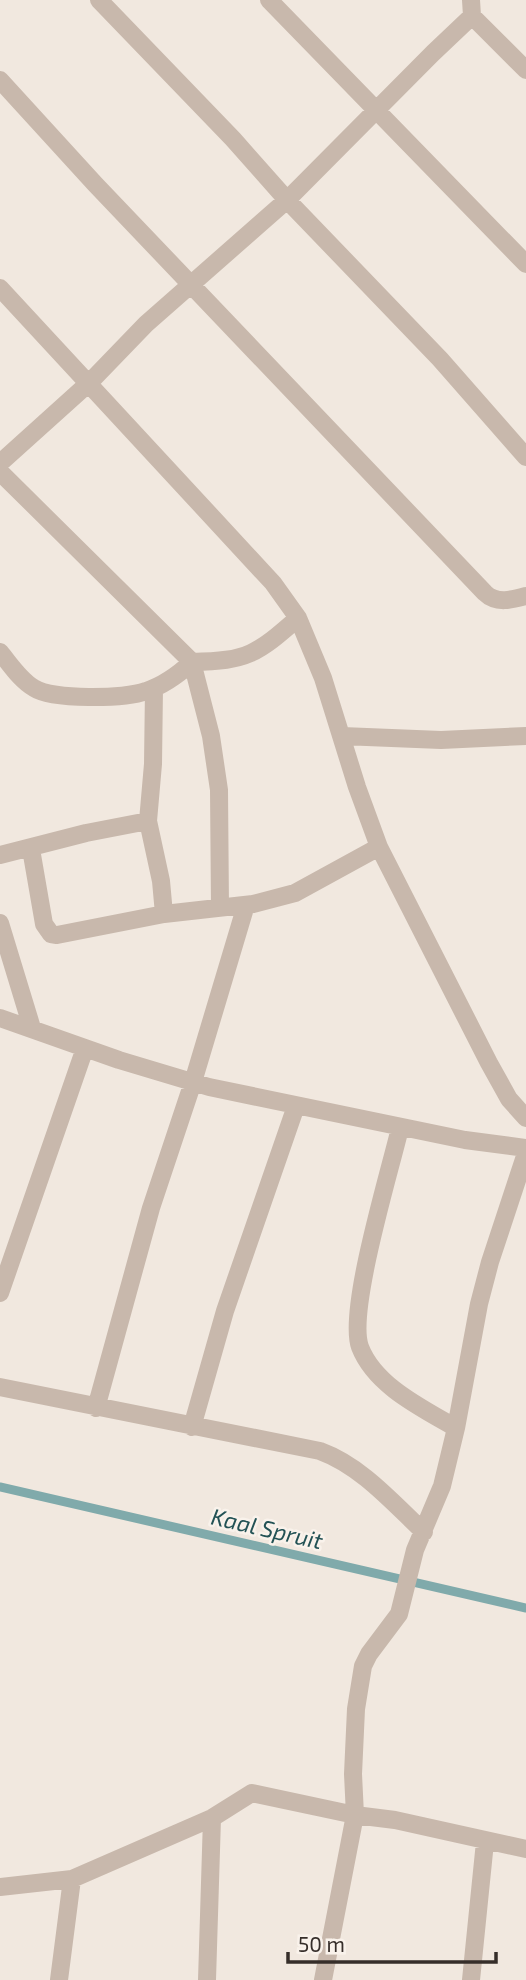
<svg xmlns="http://www.w3.org/2000/svg" width="526" height="1980" font-family="'Exo 2',sans-serif">
	<rect width="100%" height="100%" fill="#f1e8df"/>
	<g fill="none" stroke-linecap="round" stroke-linejoin="round">
		<path stroke="#80aaab" stroke-width="9" d="M0,1487L526,1608"/>
		<path stroke="#c8b8ac" stroke-width="18" d="M99,0L233,139L287,200L440,359L526,457
			M269,0L526,264
			M472,16L526,70
			M0,80L95,184L485,593C496,604 512,600 526,596
			M0,288L273,583L298,618L323,678L357,787L379,847L489,1063L509,1099L526,1118
			M0,463L90,382L146,324L287,200L433,53L472,16L471,0
			M0,472L192,662C248,661 257,654 298,618
			M0,652C10,664 20,680 34,688C52,700 125,699 146,691C162,686 180,673 192,662L211,736L219,790L220,908
			M342,736L441,740L526,736
			M148,821L153,764L154,688
			M31,849L44,924L51,934L57,935L164,914
			M0,855L86,833L148,821L161,881L164,914L253,904L295,893L379,847
			M0,923L32,1028
			M0,1018L119,1060L209,1087L465,1140L526,1148
			M400,1128C390,1171 347,1311 360,1347C375,1386 422,1408 456,1428
			M0,1293L85,1048
			M0,1387L320,1451C361,1466 392,1502 424,1532
			M96,1408L151,1208L193,1082L246,905
			M192,1427L225,1311L296,1106
			M0,1887L72,1879L212,1818L252,1793L355,1815L353,1774L356,1709L363,1666L369,1654L399,1614L415,1550L442,1486L456,1428L479,1304L490,1262L526,1153
			M59,1980L72,1879
			M207,1980L212,1818
			M323,1980L355,1815L395,1820L526,1849
			M471,1980L485,1842"/>
	</g>
	<g text-anchor="middle" stroke-width="5" stroke-linejoin="round" paint-order="stroke">
		<g font-size="23" font-style="italic" fill="#235255" stroke="#f9f2eb">
			<text transform="translate(267 1529) rotate(13)" y="8">Kaal Spruit</text>
		</g>
	</g>
	<path d="M288 1952v10h208v-10" fill="none" stroke="#362e2a" stroke-width="3.5"/>
	<text x="298" y="1952" font-size="21" fill="#362e2a" stroke="#f9f2eb" stroke-width="5" paint-order="stroke">50 m</text>
</svg>
